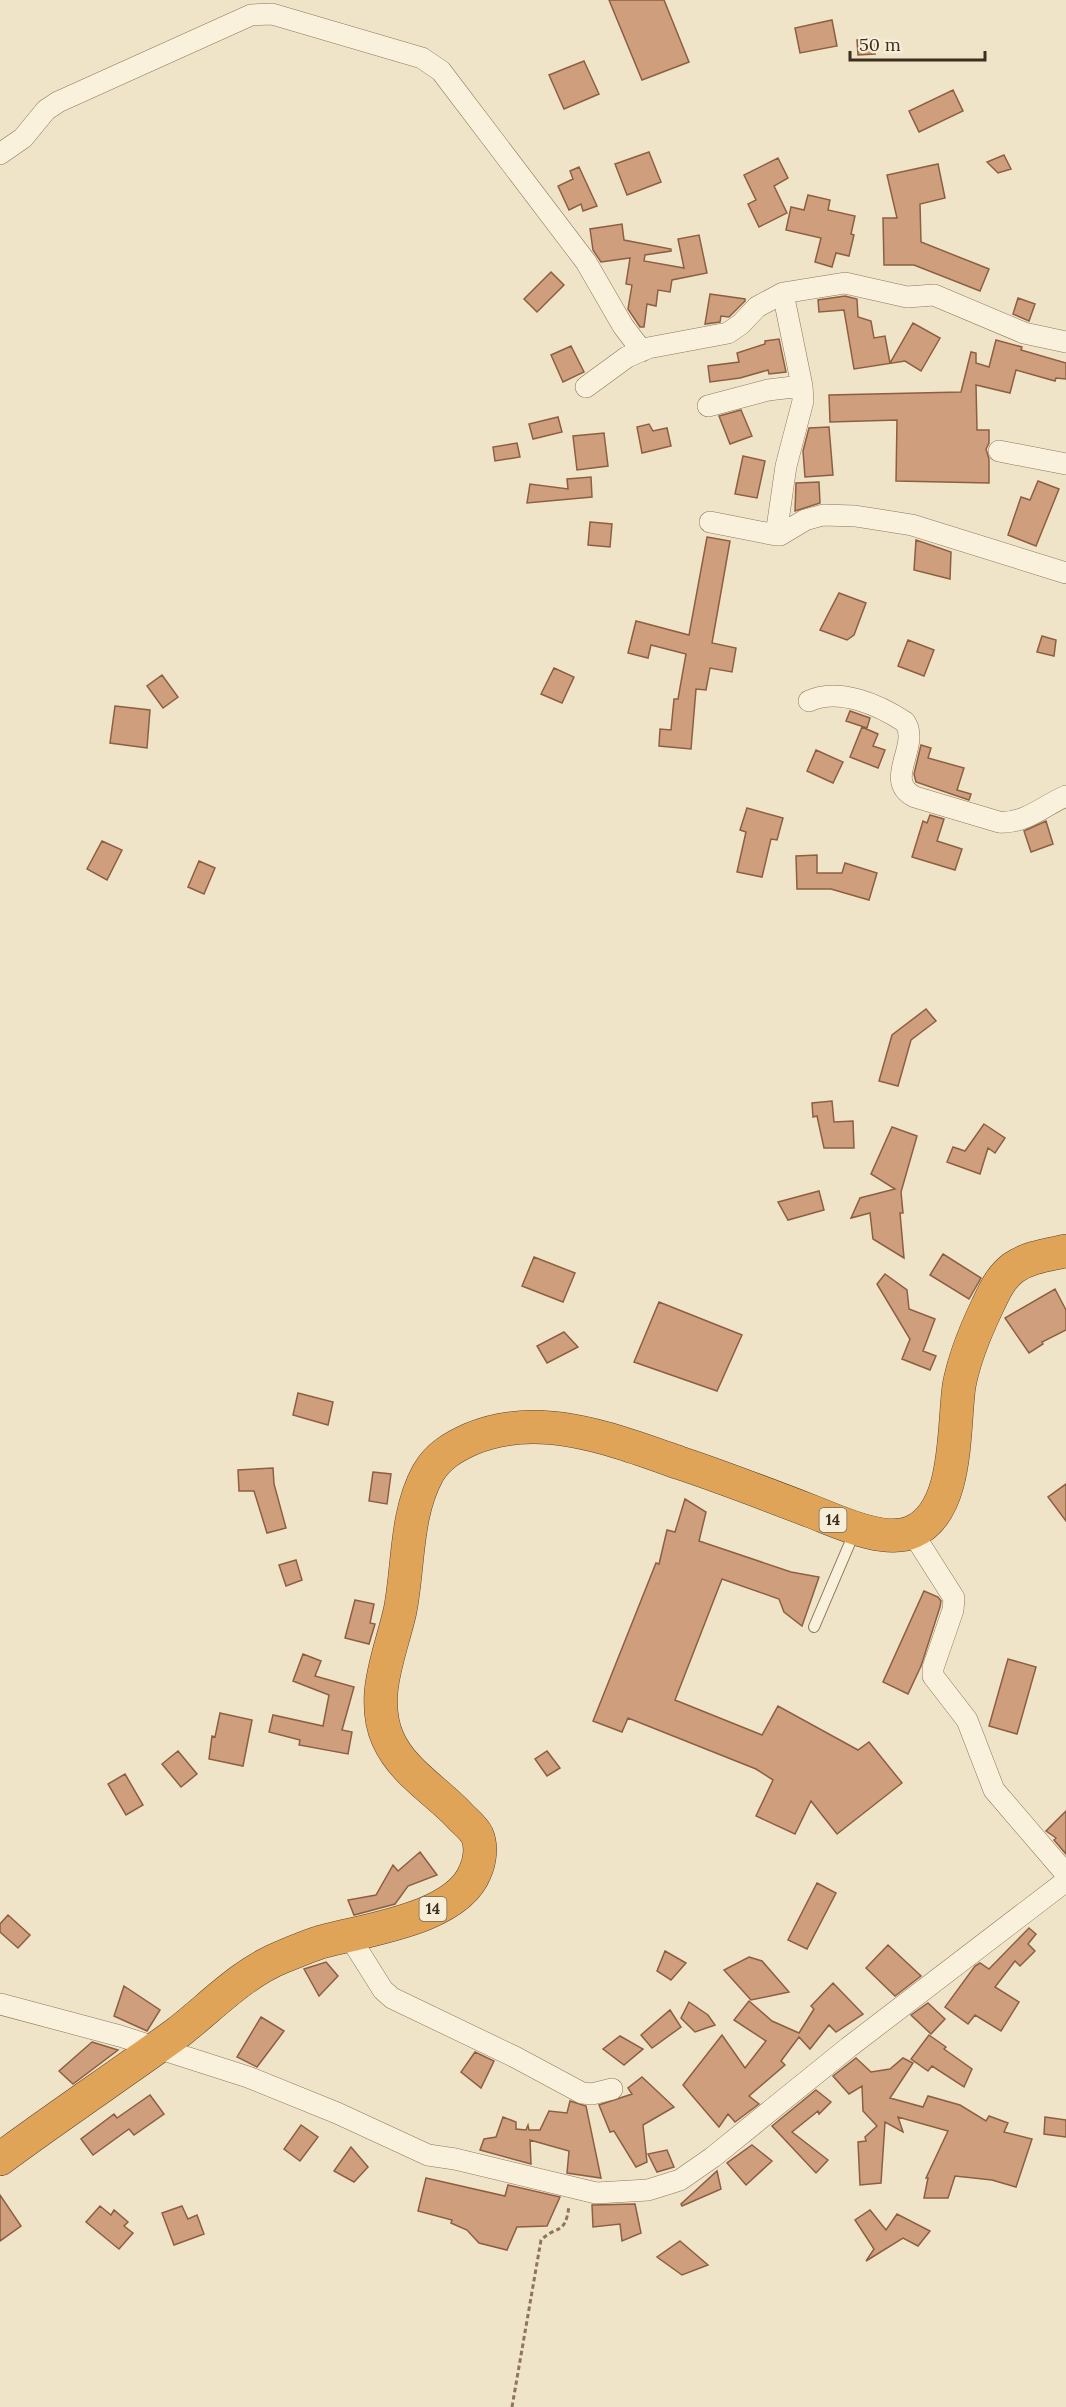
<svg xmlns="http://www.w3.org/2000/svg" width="1066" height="2407" font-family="Lora,serif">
	<rect width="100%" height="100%" fill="#f0e4c8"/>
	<path fill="#cf9f7d" stroke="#8d5f41" stroke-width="1.5" d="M609,0H664L689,62L642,80Z
		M832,20L837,46L800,53L795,28Z
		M873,39L875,54L858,55L857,40Z
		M584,61L599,94L564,109L549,75Z
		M953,90L963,111L919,132L909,111Z
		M649,152L661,182L627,195L615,164Z
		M1004,155L1011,169L998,173L987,162Z
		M778,158L788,178L774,186L787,213L759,227L748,204L756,200L744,175Z
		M938,164L945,198L920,204L921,242L989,269L980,291L914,265H884L883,218H897L887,175Z
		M579,167L597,206L583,211L581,204L569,210L558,186L573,179L570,171Z
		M808,195L830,200L828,210L855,216L851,234L854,235L849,256L836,253L832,267L815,262L821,238L786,230L791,207L804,210Z
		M622,224L624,240L671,249V251L645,255L644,261L684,268L678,239L699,235L707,273L672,280L670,292L658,290L656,306L647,304L644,327H640L628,309L632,285L626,284L630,258L601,262L593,250L590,229Z
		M551,272L564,285L537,312L524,299Z
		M710,294L745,299V301L729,317L721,316L720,322L705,324Z
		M845,296L857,299L858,317L871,321L874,338L885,336L890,363L913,323L940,338L921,371L905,361L854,369L844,310L819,312L818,300Z
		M1018,298L1035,304L1029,321L1013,314Z
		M779,339L786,372L769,374L768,370L740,378L710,382L708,366L739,362L737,353L765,344V341Z
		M996,340L1022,347L1021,350L1066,363V379L1056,378L1055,381L1016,370L1010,393L976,385L977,430H989V443L986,449L989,459V483L896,481L897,420L830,422L829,395L961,392L971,352L976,353V363L989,367Z
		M571,346L584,372L563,382L551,355Z
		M741,410L752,436L730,444L719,416Z
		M558,417L562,432L533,439L529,424Z
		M649,424L653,431L667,428L671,446L642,453L637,427Z
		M829,427L833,475L805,477L803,451L809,428Z
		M604,433L608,466L577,470L573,436Z
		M517,443L520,457L495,461L493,447Z
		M743,456L765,461L757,498L735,494Z
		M591,477L592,497L527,503L530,484L568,489L567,479Z
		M1038,481L1059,489L1036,546L1008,535L1021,497L1030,500Z
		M819,482L820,503L795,511L796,483Z
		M590,522L612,524L610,547L588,545Z
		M707,537L730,541L712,643L736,648L732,672L710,668L706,690L696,689L691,749L659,746L660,729L671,730L674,699H678L686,654L651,645L648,658L628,653L636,621L689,635Z
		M916,540L951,552L950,579L914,570Z
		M839,593L866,603L854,635L847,640L820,630Z
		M1042,636L1056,640L1054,656L1037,652Z
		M908,640L934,650L924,676L898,666Z
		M554,668L574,677L562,703L541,694Z
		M162,675L178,697L163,708L147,686Z
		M115,706L150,710L147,748L110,743Z
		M850,711L870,718L867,728L846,721Z
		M862,727L878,734L873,746L885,750L878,768L850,757Z
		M921,745L931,748L928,758L964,768L957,790L971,794L969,800L916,782L914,774Z
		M816,750L843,762L833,783L807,771Z
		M747,808L783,818L777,840L771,839L762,877L737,872L746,832L740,830Z
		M930,815L944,819L937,841L962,849L955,870L912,857L923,821L927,823Z
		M1046,821L1053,844L1031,852L1024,831Z
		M102,841L122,850L107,880L87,869Z
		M817,855V873H842L845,863L877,873L869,900L831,889H797L796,856Z
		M199,861L215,868L204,894L188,887Z
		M926,1009L936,1021L911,1040L898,1086L879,1081L892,1035Z
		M832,1101L834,1122L853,1121L854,1148H824L817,1116L813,1117L812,1103Z
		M984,1124L1005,1138L995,1153L988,1148L980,1174L947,1162L953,1147L965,1151Z
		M892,1127L917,1136L901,1192L903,1213H900L904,1258L873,1239L870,1213L851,1218L860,1198L895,1189L871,1174Z
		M819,1191L824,1210L788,1220L778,1202Z
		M943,1254L981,1278L969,1299L930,1275Z
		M534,1257L575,1273L563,1302L522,1286Z
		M885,1274L907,1290L909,1309L935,1319L923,1351L936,1356L930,1370L902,1359L910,1339L877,1284Z
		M1055,1289L1066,1310V1330L1042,1342L1043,1344L1029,1353L1005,1318Z
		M659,1302L742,1335L717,1391L634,1362Z
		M564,1332L578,1347L547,1363L537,1346Z
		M298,1393L333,1402L328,1425L293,1415Z
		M273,1468L274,1484L286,1528L267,1533L254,1491H239L238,1470Z
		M373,1472L391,1474L387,1504L369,1501Z
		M1066,1484V1521L1048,1497Z
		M685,1499L706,1512L699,1541L791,1572L819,1577L802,1626L784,1612L779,1599L722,1579L675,1700L762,1735L778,1706L858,1750L869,1742L902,1783L837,1834L811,1801L795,1834L756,1816L773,1780L756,1769L628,1718L622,1732L593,1721L656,1563L659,1564L667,1530L675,1532Z
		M296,1560L302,1580L286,1586L279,1565Z
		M924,1591L938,1597L941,1601L940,1607L921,1666L908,1694L883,1682Z
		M355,1600L374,1604L370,1623L375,1624L369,1644L345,1638Z
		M303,1654L321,1661L315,1676L354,1687L342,1730L352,1732L348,1754L299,1745L300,1740L269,1732L273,1715L323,1726L329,1695L293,1681Z
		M1008,1659L1036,1667L1017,1734L989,1726Z
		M220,1713L252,1720L243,1766L209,1759L212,1736L215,1737Z
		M178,1751L197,1774L181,1787L162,1764Z
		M547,1751L560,1768L547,1776L535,1759Z
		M125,1774L143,1805L126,1815L108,1784Z
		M1066,1811V1854L1054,1840L1056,1838L1046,1831Z
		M420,1852L437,1875L408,1886L395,1904L354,1915L348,1900L376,1895L393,1865L398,1871Z
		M817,1883L836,1893L807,1949L788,1940Z
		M8,1915L30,1935L18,1948L0,1932V1924Z
		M1029,1928L1036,1934L1028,1944L1035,1951L1020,1966L1015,1961L995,1987L1019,2002L1001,2031L975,2015L968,2024L945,2007L975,1966L980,1963L989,1969Z
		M888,1945L921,1976L895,1996L866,1968Z
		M665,1951L686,1963L671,1980L657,1971Z
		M749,1957L762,1961L789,1992L751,2000L724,1970Z
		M326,1962L338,1976L319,1996L304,1969Z
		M833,1983L863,2014L836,2032L829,2025L810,2049L799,2037L781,2061L785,2065L749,2096L759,2104L735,2122L728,2114L719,2127L683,2085L722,2035L745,2068L766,2041L734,2020L749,2001L772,2021L799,2033L814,2009L811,2006Z
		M124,1986L160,2010L147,2031L114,2016Z
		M689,2002L708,2015L715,2025L695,2032L681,2018Z
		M928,2003L945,2019L931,2034L911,2015Z
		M670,2010L681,2027L652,2048L641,2035Z
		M261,2017L284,2031L257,2067L237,2057Z
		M929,2035L946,2047L944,2049L972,2069L964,2087L932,2066L928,2071L911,2059Z
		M620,2036L643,2049L624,2065L603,2049Z
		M92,2042L118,2050L73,2084L59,2071Z
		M475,2052L494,2061L481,2088L461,2072Z
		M856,2058L871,2072L890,2069L903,2058L913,2063L890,2098L923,2107L928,2096L960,2105L986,2121L989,2116L1008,2123L1004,2132L1032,2139L1016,2187L992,2180L955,2176L948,2198H924L928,2178H926L948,2131L898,2117L903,2132L885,2122L881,2183L860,2185L858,2142L866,2141L865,2137L877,2126L863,2111L862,2086L849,2094L833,2076Z
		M642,2077L674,2107L643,2125L647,2162L636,2167L614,2131L610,2132L599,2105L632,2094L628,2088Z
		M816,2090L831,2102L819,2114L818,2111L792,2132L828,2160L816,2173L772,2126Z
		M150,2095L164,2114L134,2135L129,2129L93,2155L81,2139L114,2114L117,2118Z
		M570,2101L586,2106L601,2178L567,2173L569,2151L530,2140L531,2164L480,2150L484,2139L496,2137L503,2117L516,2122V2129L526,2130L528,2125L529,2130H540L549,2111L567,2113Z
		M1045,2117L1066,2120V2137L1044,2134Z
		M301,2125L318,2137L300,2161L284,2149Z
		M752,2145L772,2161L746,2185L727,2163Z
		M351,2147L368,2167L354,2182L334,2171Z
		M667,2150L674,2167L657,2172L648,2154Z
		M717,2171L721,2189L682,2206L681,2204Z
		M426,2178L505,2196L508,2185L560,2197L547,2226L517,2227L507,2250L479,2243L467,2230L451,2223L452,2220L418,2211Z
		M0,2195L21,2226L0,2241Z
		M635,2204L641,2233L622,2241L620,2224L593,2227L592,2205Z
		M100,2206L111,2215L114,2210L128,2222L124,2226L133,2233L119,2249L86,2222Z
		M182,2206L188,2219L197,2215L204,2234L174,2245L162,2213Z
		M870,2210L886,2230L897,2214L930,2231L918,2246L903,2238L866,2261L874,2249L855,2220Z
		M680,2241L708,2265L682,2275L657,2257Z"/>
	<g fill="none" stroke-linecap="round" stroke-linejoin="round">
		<defs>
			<path id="lane" d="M814,1627L855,1531"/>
			<path id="street" d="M0,154L23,138L46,110L58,102L251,15L272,14L422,58L441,71L586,262L623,326L642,351
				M586,387L627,357L648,348L728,333L741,324L757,307L783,293L845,283L907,297L934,295L1024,333L1066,342
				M708,406L768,390L802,386
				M999,451L1066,464
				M710,522L776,535H780L805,520L823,515L855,516L912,525L1066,573
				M776,535L786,466L803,401L802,386L783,293
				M809,701C839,687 879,705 905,722C921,746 882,781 915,797L999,822C1025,824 1043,806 1066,796
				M912,1532L954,1598L953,1610L933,1668V1676L967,1720L994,1790L1066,1874
				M349,1936L383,1990L392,1998L515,2057L582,2093L592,2094L612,2089
				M0,2004L120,2036L248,2077L337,2113L428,2155L455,2159L596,2193L648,2190L680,2180L713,2157L849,2047L1066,1881"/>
			<path id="highway" d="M0,2159C58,2116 118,2076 176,2034C210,2008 242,1973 282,1957C294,1952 306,1947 318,1943C362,1930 456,1920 475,1872C480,1861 482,1846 477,1835C473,1827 464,1821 458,1814C435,1790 402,1771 388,1739C382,1726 380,1708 381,1693C383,1666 394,1638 400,1611C409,1566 405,1515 428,1473C438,1456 453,1447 471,1439C539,1410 615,1440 680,1463C725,1478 769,1495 813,1512C839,1522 885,1544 912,1532C959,1512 953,1429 959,1386C964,1359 975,1332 987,1307C994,1292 1000,1278 1013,1268C1029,1257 1047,1255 1066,1251"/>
		</defs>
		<use href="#lane" stroke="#8d765c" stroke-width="12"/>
		<use href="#street" stroke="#8d765c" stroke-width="22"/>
		<use href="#highway" stroke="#5b4430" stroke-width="34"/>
		<path stroke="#8d765c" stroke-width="3" stroke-dasharray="4.5 3" stroke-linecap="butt" d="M512,2407L541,2240C558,2224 565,2236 569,2206"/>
		<use href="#lane" stroke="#faf1dc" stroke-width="10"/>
		<use href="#street" stroke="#faf1dc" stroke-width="21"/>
		<use href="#highway" stroke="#e0a458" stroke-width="33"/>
	</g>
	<g text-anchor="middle" stroke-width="4.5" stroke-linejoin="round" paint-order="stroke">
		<g fill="#f7eed8" stroke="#756857" stroke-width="1.5">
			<rect x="819.5" y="1508" width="27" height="24" rx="4.5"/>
			<rect x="419.5" y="1897" width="27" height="24" rx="4.5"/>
		</g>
		<g font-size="15" font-weight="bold" fill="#3d2e20">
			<text x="833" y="1525">14</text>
			<text x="433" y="1914">14</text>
		</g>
	</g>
	<path d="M850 51v9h135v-9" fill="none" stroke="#3d2e20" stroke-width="3"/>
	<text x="859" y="51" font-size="18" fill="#3d2e20" stroke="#f7eed8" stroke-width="4.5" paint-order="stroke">50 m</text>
</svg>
